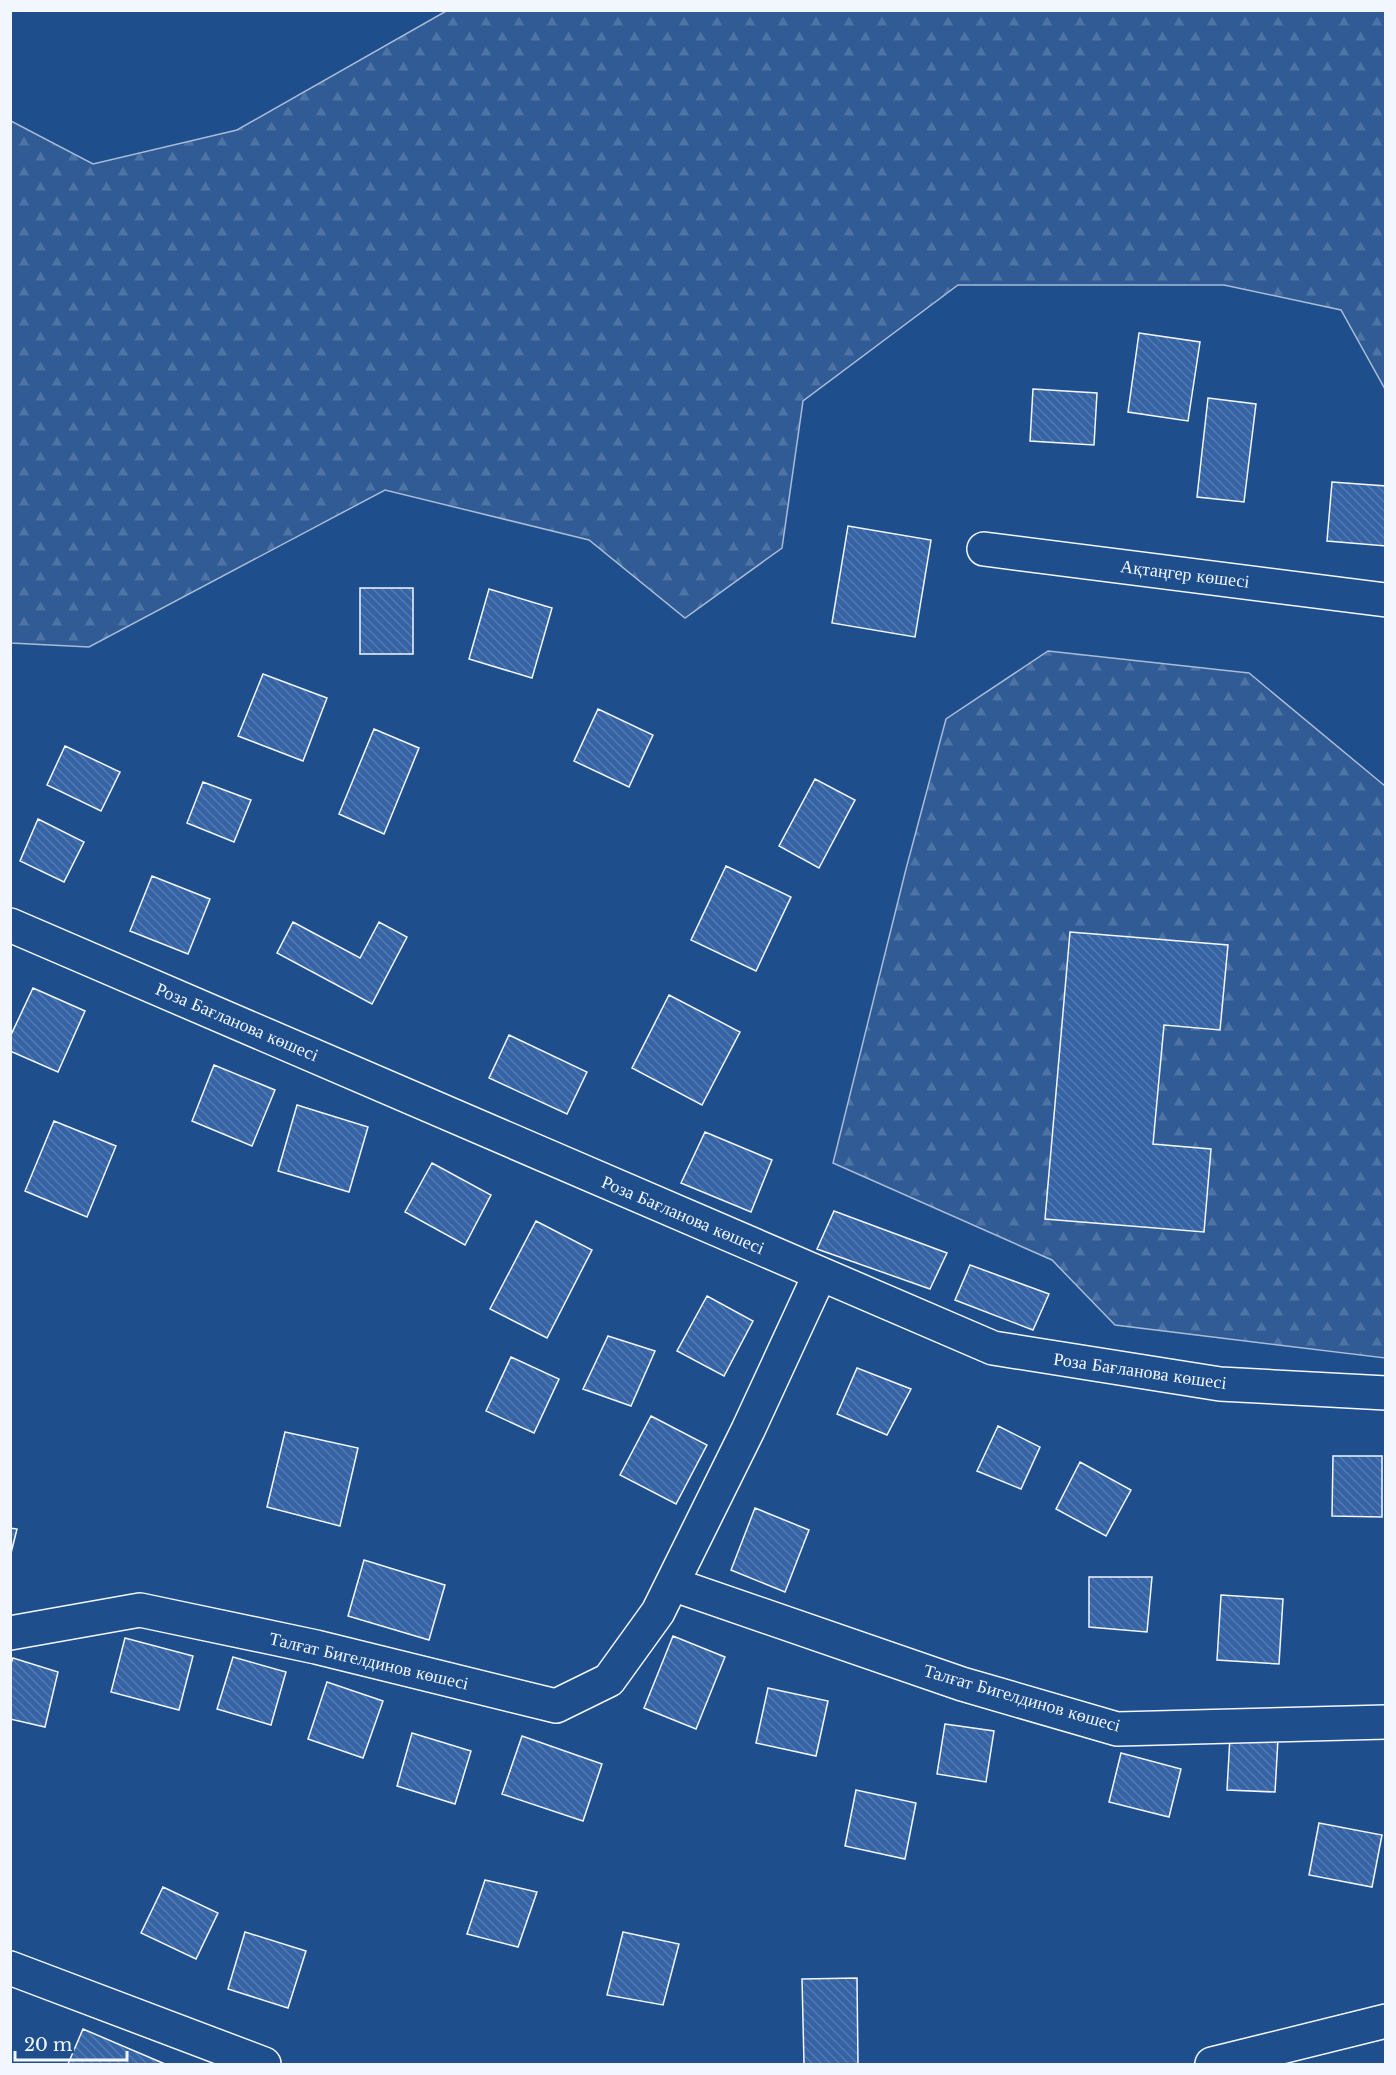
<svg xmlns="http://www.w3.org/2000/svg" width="1396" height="2075" font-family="'Libre Baskerville',serif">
	<defs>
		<pattern id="forest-firs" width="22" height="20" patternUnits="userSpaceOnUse" patternTransform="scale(1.5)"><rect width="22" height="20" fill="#305b95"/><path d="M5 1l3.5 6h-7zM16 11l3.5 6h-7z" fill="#4e73a5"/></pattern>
		<pattern id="building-back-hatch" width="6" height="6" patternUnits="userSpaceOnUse" patternTransform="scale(1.5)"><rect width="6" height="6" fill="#3563a3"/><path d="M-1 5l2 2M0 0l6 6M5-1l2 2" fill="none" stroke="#537ab1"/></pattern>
	</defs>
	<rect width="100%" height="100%" fill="#1f4e8c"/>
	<path fill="url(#forest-firs)" stroke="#a8bbd7" stroke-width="1.5" d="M448,10L1385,11V389L1341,310L1224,285H958L803,401L782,548L685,618L589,540L385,490L89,647L11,643V121L93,164L237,130Z
		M1048,651L1249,673L1385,786V1358L1115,1325L1052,1260L833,1163L906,869L946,719Z"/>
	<path fill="url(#building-back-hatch)" stroke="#f2f6ff" stroke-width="1.5" d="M1139,333L1200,342L1188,421L1128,412Z
		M1033,389L1097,393L1094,445L1030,441Z
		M1208,398L1256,404L1244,502L1197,497Z
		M1332,482L1386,486V546L1327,541Z
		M848,526L931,540L915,637L832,623Z
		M360,588H413V654H360Z
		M489,589L552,608L532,678L469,659Z
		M263,674L327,698L303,761L238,736Z
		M598,709L653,735L629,787L574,761Z
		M374,729L419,748L384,834L339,814Z
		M65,746L120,772L101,811L47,785Z
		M815,779L855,800L819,868L779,846Z
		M203,782L251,800L234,842L187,823Z
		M38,819L84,842L64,882L20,861Z
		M726,866L791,897L756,971L691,940Z
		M152,876L210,899L188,954L130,931Z
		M293,922L360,958L379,922L407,937L372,1004L277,953Z
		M1070,932L1228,945L1220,1030L1164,1025L1153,1144L1211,1149L1204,1232L1045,1219Z
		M33,988L85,1011L58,1072L10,1051V1037Z
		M669,995L740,1032L702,1105L632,1068Z
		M509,1035L587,1072L567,1114L489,1078Z
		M214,1065L275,1090L252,1146L192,1121Z
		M297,1105L368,1127L349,1192L278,1171Z
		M54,1121L116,1146L87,1217L25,1191Z
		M705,1132L772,1160L751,1212L681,1183Z
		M432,1163L491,1195L465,1245L405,1212Z
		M834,1211L947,1253L930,1289L817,1249Z
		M536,1221L592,1250L547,1338L490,1309Z
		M970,1265L1049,1294L1033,1330L955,1300Z
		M707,1296L753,1321L724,1376L677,1351Z
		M608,1336L655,1351L631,1406L583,1389Z
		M511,1357L559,1379L534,1433L486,1411Z
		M857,1368L911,1389L887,1435L837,1414Z
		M651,1416L707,1445L676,1504L620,1475Z
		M998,1426L1040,1447L1021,1489L977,1471Z
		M285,1432L358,1448L340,1526L267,1507Z
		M1333,1456H1382V1517L1332,1516Z
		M1080,1462L1131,1490L1106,1536L1056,1509Z
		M755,1508L809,1530L785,1592L731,1570Z
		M10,1528L17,1529L10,1557Z
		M364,1560L445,1585L429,1640L348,1616Z
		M1089,1577H1152L1147,1632L1089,1627Z
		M1221,1595L1283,1599L1279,1664L1217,1660Z
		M673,1636L725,1657L696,1729L644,1708Z
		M125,1638L193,1656L179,1710L111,1692Z
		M233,1657L286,1672L271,1725L217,1709Z
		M13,1658L58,1672L45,1727L10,1719V1666Z
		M327,1682L383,1701L363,1758L308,1739Z
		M768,1688L828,1701L816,1756L756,1743Z
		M945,1724L994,1731L986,1782L937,1774Z
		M412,1733L471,1751L455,1804L397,1786Z
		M522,1736L602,1764L583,1821L502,1794Z
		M1230,1737L1278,1739L1275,1792L1227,1790Z
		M1121,1753L1181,1769L1169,1817L1109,1802Z
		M856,1790L916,1803L905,1859L845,1846Z
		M1319,1823L1382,1835L1372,1887L1309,1875Z
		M485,1880L537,1892L518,1947L467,1934Z
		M163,1887L218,1913L196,1959L141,1933Z
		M245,1932L306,1951L288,2008L228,1989Z
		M623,1932L679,1944L663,2005L607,1995Z
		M857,1978L858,2064H804L802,1979Z
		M83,2029L165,2064H68Z"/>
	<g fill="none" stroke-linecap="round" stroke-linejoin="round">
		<defs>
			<path id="street" d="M984,549L1386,600
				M10,925L993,1348L1220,1384L1386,1393
				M672,1584L962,1684L1117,1729L1386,1722
				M10,1633L140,1610L316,1647L556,1706L609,1680L658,1612L748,1430L820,1274
				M10,1968L264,2064
				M1212,2064L1386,2021"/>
		</defs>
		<use href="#street" stroke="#f2f6ff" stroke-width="36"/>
		<use href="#street" stroke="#1f4e8c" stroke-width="33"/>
	</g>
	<g text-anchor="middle" stroke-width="4.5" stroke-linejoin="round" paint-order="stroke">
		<g font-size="18" fill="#f2f6ff" stroke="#1f4e8c">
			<text transform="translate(1185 574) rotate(7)" y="6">Ақтаңгер көшесі</text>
			<text transform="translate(237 1022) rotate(23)" y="6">Роза Бағланова көшесі</text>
			<text transform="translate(683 1215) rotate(23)" y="6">Роза Бағланова көшесі</text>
			<text transform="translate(1140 1371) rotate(8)" y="6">Роза Бағланова көшесі</text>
			<text transform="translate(369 1661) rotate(13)" y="6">Талғат Бигелдинов көшесі</text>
			<text transform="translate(1022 1698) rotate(16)" y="6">Талғат Бигелдинов көшесі</text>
		</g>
	</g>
	<rect width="1396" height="2075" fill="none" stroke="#f2f6ff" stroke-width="24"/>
	<path d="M15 2051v9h112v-9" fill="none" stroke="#f2f6ff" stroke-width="3"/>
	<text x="24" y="2051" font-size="18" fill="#f2f6ff" stroke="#1f4e8c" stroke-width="4.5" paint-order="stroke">20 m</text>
</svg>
